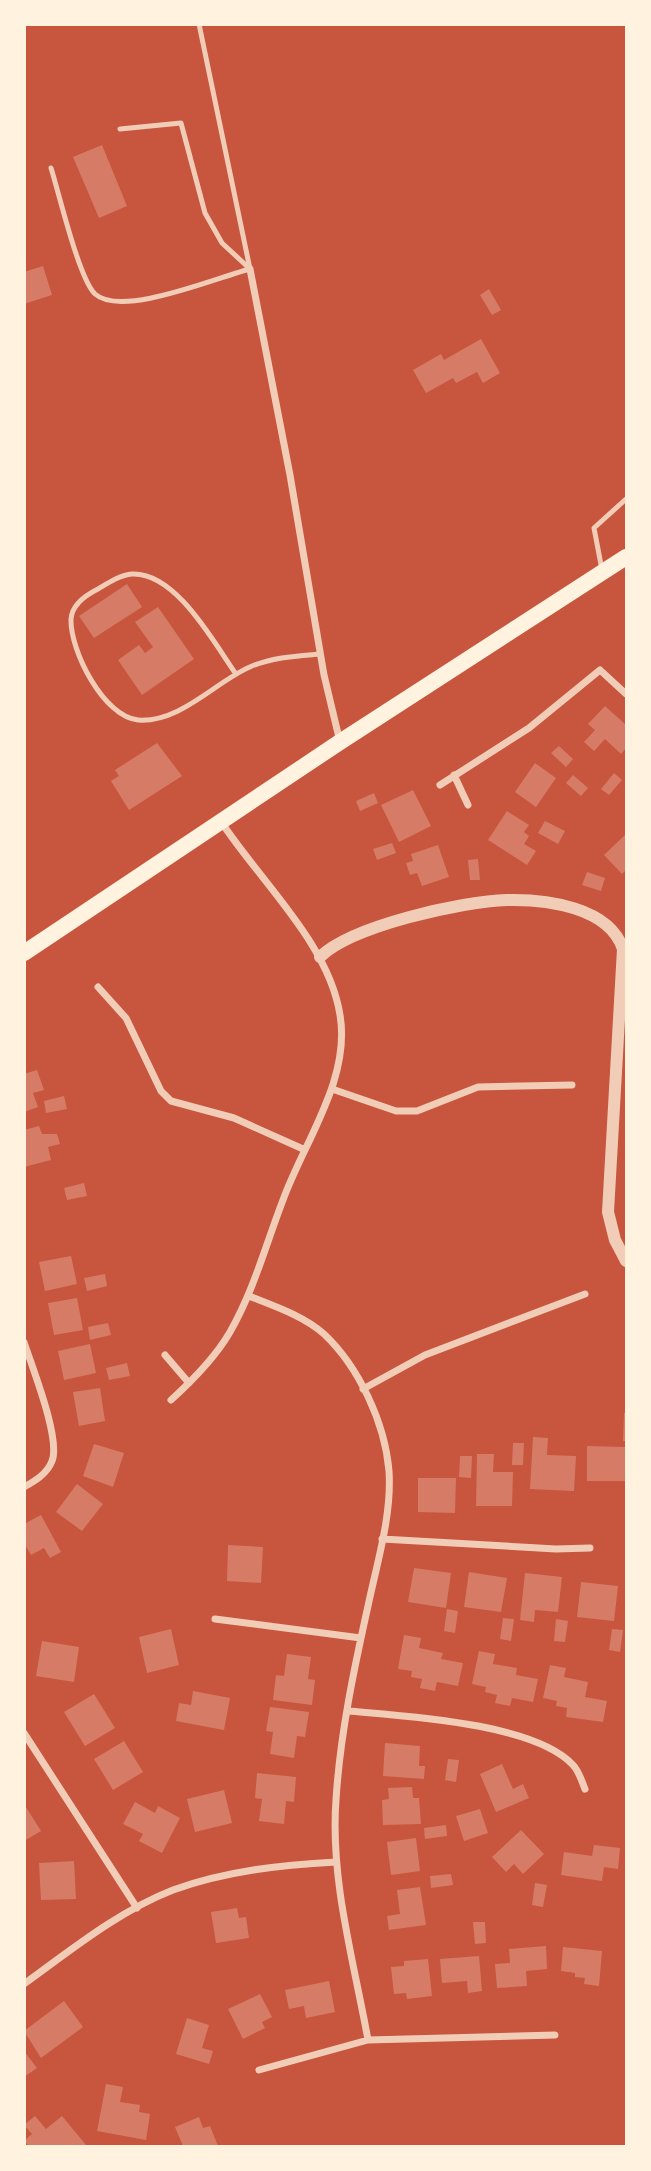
<svg xmlns="http://www.w3.org/2000/svg" width="651" height="2171" font-family="'Noto Serif',serif">
	<rect width="100%" height="100%" fill="#c8553d"/>
	<path fill="#d67c66" d="M102,145L127,206L99,218L73,157Z
		M43,266L52,295L24,304V272Z
		M489,289L501,310L492,315L480,295Z
		M481,339L500,373L483,383L477,372L456,383L453,378L426,393L413,370L441,354L444,360Z
		M127,584L142,607L94,638L79,616Z
		M158,607L194,659L142,695L118,660L139,645L145,653L153,647L135,622Z
		M605,706L626,725V748L621,754L605,739L594,751L584,742L595,730L588,724Z
		M157,743L182,776L129,810L111,781L119,776L115,770Z
		M559,746L573,759L566,767L551,753Z
		M535,763L556,778L536,807L515,792Z
		M614,773L622,780L609,795L601,789Z
		M573,775L588,788L581,796L566,783Z
		M413,790L431,826L399,842L381,805Z
		M374,793L378,803L360,811L356,801Z
		M507,811L529,825L524,832L529,836L524,844L536,851L527,865L488,840Z
		M545,821L565,831L558,844L538,833Z
		M626,834V870L622,874L604,855Z
		M392,843L396,853L377,860L373,849Z
		M438,845L449,877L422,886L417,873L410,875L406,863L413,861L411,854Z
		M478,859L480,880H470L468,860Z
		M587,872L605,878L601,891L582,885Z
		M37,1070L44,1090L33,1093L38,1107L24,1112V1074Z
		M64,1096L67,1109L46,1113L44,1101Z
		M39,1126L42,1134H57L60,1144L48,1147L51,1160L24,1167V1130Z
		M84,1183L87,1196L67,1200L64,1188Z
		M71,1256L77,1284L45,1291L39,1262Z
		M105,1274L107,1286L87,1291L84,1278Z
		M77,1298L83,1330L54,1335L48,1303Z
		M108,1323L111,1335L90,1340L88,1327Z
		M90,1344L96,1373L64,1380L58,1351Z
		M127,1363L130,1376L109,1380L106,1368Z
		M100,1388L105,1421L79,1426L73,1392Z
		M624,1413H626V1441H623Z
		M533,1437L548,1438L547,1455L576,1456L574,1491L530,1489Z
		M513,1443H524L523,1465H512Z
		M94,1444L124,1453L113,1487L83,1476Z
		M587,1446L625,1447V1481H587Z
		M477,1454H494L493,1472H513L512,1506H476Z
		M460,1456H472L471,1478L459,1477Z
		M418,1478H456L455,1513L418,1512Z
		M77,1484L103,1504L82,1531L56,1512Z
		M41,1515L61,1552L50,1558L44,1548L31,1555L24,1543V1524Z
		M228,1545L263,1547L261,1583L227,1581Z
		M414,1568L451,1573L446,1608L408,1602Z
		M469,1572L507,1578L501,1612L464,1607Z
		M525,1573L562,1577L558,1612L535,1610L534,1622L520,1620Z
		M581,1582L618,1586L614,1621L577,1617Z
		M447,1609L458,1611L455,1633L444,1631Z
		M503,1618L514,1619L511,1641L500,1639Z
		M556,1619L568,1621L565,1642L554,1641Z
		M171,1629L179,1665L147,1673L139,1637Z
		M612,1629L623,1630L620,1652L609,1650Z
		M404,1635L421,1638L419,1648L443,1653L441,1659L463,1663L458,1686L437,1682L435,1691L420,1688L422,1679L411,1677L412,1671L398,1669Z
		M42,1641L79,1647L74,1682L36,1676Z
		M479,1651L495,1654L493,1664L517,1668L516,1675L538,1679L533,1702L512,1698L510,1706L495,1703L497,1695L485,1692L486,1687L472,1684Z
		M287,1654L311,1657L308,1679L315,1680L312,1705L273,1700L276,1675L284,1676Z
		M550,1665L566,1668L564,1677L588,1682L585,1697L607,1701L603,1722L566,1717L567,1708L556,1706L557,1701L543,1698Z
		M193,1691L230,1698L224,1730L176,1721L179,1703L191,1705Z
		M94,1694L115,1728L85,1746L64,1712Z
		M270,1707L309,1712L305,1737L297,1736L294,1758L270,1754L273,1732L266,1731Z
		M124,1741L143,1772L113,1790L94,1759Z
		M385,1743L420,1746L419,1766H425L424,1779L383,1776Z
		M448,1759L459,1760L456,1782L445,1780Z
		M502,1764L513,1789L523,1784L529,1798L496,1812L480,1774Z
		M257,1773L296,1777L294,1802L286,1801L284,1824L259,1821L262,1799L255,1798Z
		M412,1787L413,1798H419L421,1824L383,1825L382,1800L389,1799L388,1788Z
		M224,1790L232,1823L195,1832L187,1799Z
		M135,1802L155,1813L158,1806L180,1818L162,1853L139,1841L143,1834L123,1824Z
		M24,1804L41,1831L24,1841Z
		M480,1809L488,1833L464,1841L456,1816Z
		M446,1825L447,1836L425,1839L424,1828Z
		M521,1830L544,1854L523,1874L514,1864L506,1872L492,1857Z
		M416,1838L420,1871L391,1875L387,1842Z
		M594,1845L620,1848L618,1869L604,1867L602,1881L561,1875L564,1852L592,1856Z
		M74,1861L76,1899L41,1900L39,1863Z
		M451,1874L453,1885L431,1888L430,1876Z
		M535,1883L547,1885L543,1907L532,1905Z
		M420,1887L426,1925L389,1930L387,1916L400,1914L397,1890Z
		M237,1908L239,1918L246,1917L249,1938L216,1943L211,1912Z
		M473,1922H485L486,1943L475,1944Z
		M546,1946L547,1969L526,1971L527,1986L497,1988L495,1964L510,1963L509,1949Z
		M563,1947L602,1951L599,1986L584,1984L585,1978L575,1977V1973L561,1971Z
		M479,1956L482,1991L468,1993L467,1981L442,1983L440,1959Z
		M428,1959L432,1996L407,1999L406,1993L394,1994L391,1967L404,1966V1961Z
		M329,1981L335,2012L306,2018L304,2006L289,2009L285,1990Z
		M260,1994L272,2017L262,2022L265,2028L243,2039L228,2009Z
		M64,2001L83,2027L41,2058L24,2031Z
		M187,2018L209,2025L202,2048L213,2051L209,2064L176,2054Z
		M24,2051L37,2068L24,2077Z
		M106,2084L123,2087L120,2102L140,2105L139,2112L150,2114L146,2140L97,2131Z
		M35,2116L46,2129L62,2116L86,2145L29,2146L24,2141L32,2134L24,2125Z
		M199,2117L203,2128L210,2126L218,2146H183L175,2127Z"/>
	<g fill="none" stroke-linecap="round" stroke-linejoin="round">
		<path stroke="#f1ccb7" stroke-width="5" d="M199,24L250,269
			M120,129L181,123L205,213L222,243L250,269
			M51,168C59,193 79,279 95,294C122,318 218,277 250,269
			M602,570L594,528L626,499
			M236,674C214,643 176,572 132,574C120,575 108,583 98,589C86,595 72,605 71,619C70,651 104,717 138,720C181,723 217,680 252,666C274,657 297,656 320,654"/>
		<path stroke="#f1ccb7" stroke-width="7" d="M250,269L290,475L324,675L340,742
			M454,775L468,805
			M440,785L529,728L600,670L626,694
			M98,987L126,1018L161,1091L171,1101L234,1118L303,1149
			M332,1089L396,1111H417L478,1087L572,1085
			M249,1296C274,1306 304,1316 324,1334C359,1367 385,1423 389,1471C392,1515 377,1563 368,1606C354,1669 340,1735 336,1800C330,1880 354,1962 368,2040
			M24,1342C32,1367 61,1439 52,1461C47,1474 35,1481 24,1487
			M165,1355L189,1383
			M363,1389L425,1355L585,1294
			M171,1400C193,1380 215,1358 230,1332C254,1290 266,1244 283,1200C304,1142 351,1079 340,1015C329,944 261,882 222,823
			M382,1539L556,1549L590,1548
			M215,1619L361,1638
			M349,1711C405,1716 535,1723 573,1765C579,1771 582,1782 585,1789
			M24,1733L137,1908
			M24,1984C71,1950 119,1911 173,1890C225,1871 281,1865 336,1862
			M259,2070L368,2040L555,2035"/>
		<path stroke="#f1ccb7" stroke-width="12" d="M320,957C351,926 463,901 507,900C546,899 609,907 623,949L608,1212L615,1240L626,1261"/>
		<path stroke="#fff3e0" stroke-width="16" d="M24,953L340,742L626,557"/>
	</g>
	<rect width="651" height="2171" fill="none" stroke="#fff3e0" stroke-width="52"/>
</svg>
